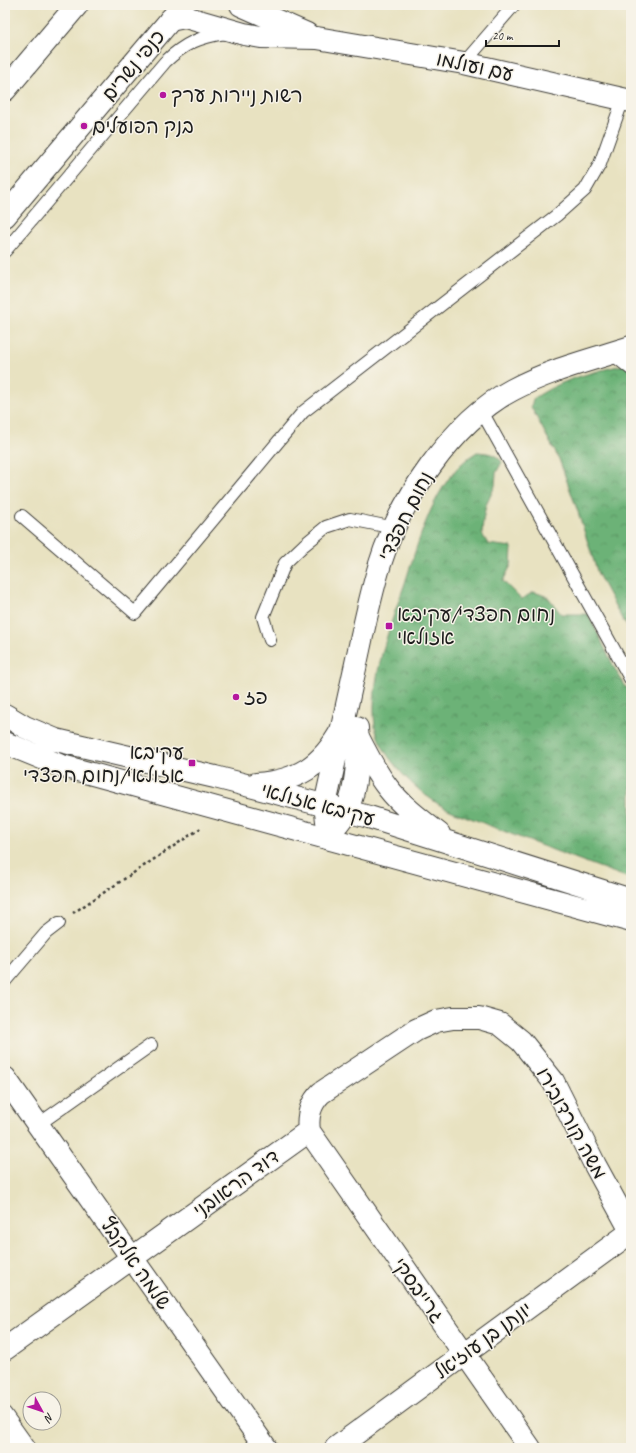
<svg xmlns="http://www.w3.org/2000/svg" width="636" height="1453" font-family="Caveat,'Playpen Sans Hebrew',sans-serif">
	<defs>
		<pattern id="forest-crowns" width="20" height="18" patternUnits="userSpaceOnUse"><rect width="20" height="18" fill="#6cb277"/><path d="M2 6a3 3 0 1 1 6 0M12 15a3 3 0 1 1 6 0" fill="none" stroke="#589061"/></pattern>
	</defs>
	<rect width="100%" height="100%" fill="#f7f3e8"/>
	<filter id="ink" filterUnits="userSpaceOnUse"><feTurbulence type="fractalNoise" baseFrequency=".025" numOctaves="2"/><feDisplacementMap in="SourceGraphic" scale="8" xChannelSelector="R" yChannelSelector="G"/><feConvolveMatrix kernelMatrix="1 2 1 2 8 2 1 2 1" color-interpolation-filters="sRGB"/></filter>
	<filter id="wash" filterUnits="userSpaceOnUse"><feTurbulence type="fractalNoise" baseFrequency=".012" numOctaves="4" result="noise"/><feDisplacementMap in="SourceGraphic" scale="16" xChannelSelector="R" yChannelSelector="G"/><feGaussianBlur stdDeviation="0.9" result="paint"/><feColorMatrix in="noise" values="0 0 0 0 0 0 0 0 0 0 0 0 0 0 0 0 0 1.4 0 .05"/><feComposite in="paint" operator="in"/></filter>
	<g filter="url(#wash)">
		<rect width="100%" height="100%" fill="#e8e2c1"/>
		<path fill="url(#forest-crowns)" stroke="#44674a" d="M631,363V630L622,619L598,574L578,512L559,459L531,407L533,399C563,378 597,371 631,363Z
			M477,452C488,453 495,453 502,462L496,473L495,486L486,505L483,521L482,534L488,544L512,547L511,565L503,581L521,599L534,592L548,597L561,614H588L615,669L631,695V879C583,861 535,844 488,825C472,818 454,813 440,805C415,790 380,756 375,726C369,680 390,626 405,583C419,540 435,477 477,452Z"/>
	</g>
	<g filter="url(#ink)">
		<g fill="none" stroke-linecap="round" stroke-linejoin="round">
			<defs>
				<path id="service" d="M464,63L514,5
					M5,251L165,62C185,43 199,37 226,33
					M612,354L631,369
					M481,410L631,680
					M22,516L135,613L303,412L557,215L585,190L600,164L623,99
					M270,640L263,617L285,563L304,545L326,527L350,519L395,528
					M5,981L46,933L59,923
					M39,1124L151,1045
					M5,1413L30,1448"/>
				<path id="minor" d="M241,5L307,34
					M170,20L185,17L244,34L261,37L317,38L464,63L631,101
					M335,827C339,822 343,817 346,812C357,790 359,752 357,728
					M329,837L325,805C334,764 343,723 352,682C361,642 368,603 380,564C399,502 453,421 512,390C549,370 591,360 631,347
					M5,1078L266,1448
					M5,1349L309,1131
					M5,1435L15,1448
					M336,1448L631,1232
					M530,1448L309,1131C307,1116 310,1104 321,1093L416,1030L436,1021L453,1018H479L500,1024L521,1041L553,1081L595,1165L631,1231"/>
				<path id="tertiary" d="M5,90L77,5
					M5,216L183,5
					M5,715L25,727L56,740L215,777L369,817L631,900
					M358,737C367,755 376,773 388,788C402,806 421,820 439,834
					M5,743L59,765L631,921
					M256,784C298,781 322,766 342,729"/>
			</defs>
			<use href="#service" stroke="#3b3a35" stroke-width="14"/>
			<use href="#minor" stroke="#3b3a35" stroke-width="24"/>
			<use href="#tertiary" stroke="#3b3a35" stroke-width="24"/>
			<path stroke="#3b3a35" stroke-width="2.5" stroke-dasharray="3 3" stroke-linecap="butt" d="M73,913L201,828"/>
			<use href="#service" stroke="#fff" stroke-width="12"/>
			<use href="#minor" stroke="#fff" stroke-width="22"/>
			<use href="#tertiary" stroke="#fff" stroke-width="22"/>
		</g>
	</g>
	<g fill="#b5179e" stroke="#f7f3e8" stroke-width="1.5">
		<circle cx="163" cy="95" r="4"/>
		<circle cx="84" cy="126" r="4"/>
		<rect x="385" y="622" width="8" height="8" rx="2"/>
		<circle cx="236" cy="697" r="4"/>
		<rect x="188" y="759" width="8" height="8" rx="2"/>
	</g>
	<g text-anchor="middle" stroke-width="3" stroke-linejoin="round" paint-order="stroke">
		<g font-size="20" fill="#1c1c1c" stroke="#f7f3e8">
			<text transform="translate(133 65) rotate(-50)" y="7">כנפי נשרים</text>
			<text transform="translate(475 66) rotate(12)" y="7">עם ועולמו</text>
			<text transform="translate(405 516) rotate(-63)" y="7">נחום חפצדי</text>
			<text transform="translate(318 804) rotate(15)" y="7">עקיבא אזולאי</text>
			<text transform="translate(572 1123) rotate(61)" y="7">משה קורדובירו</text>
			<text transform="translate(236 1183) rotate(-36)" y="7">דוד הראובני</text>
			<text transform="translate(136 1263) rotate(55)" y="7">שלמה אלקבץ</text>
			<text transform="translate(419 1290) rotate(55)" y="7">גרייבסקי</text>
			<text transform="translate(483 1340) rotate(-36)" y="7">יונתן בן עוזיאל</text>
		</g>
		<g font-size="20" fill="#1c1c1c" stroke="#f7f3e8" text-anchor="start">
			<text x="171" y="102">רשות ניירות ערך</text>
			<text x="92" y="133">בנק הפועלים</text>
			<text x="397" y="621">נחום חפצדי/עקיבא<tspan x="397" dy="23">אזולאי</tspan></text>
			<text x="244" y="704">פז</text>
			<text x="184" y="759" text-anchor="end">עקיבא<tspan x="184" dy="23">אזולאי/נחום חפצדי</tspan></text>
		</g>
	</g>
	<rect width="636" height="1453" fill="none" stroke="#f7f3e8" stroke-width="20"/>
	<g transform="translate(42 1411) rotate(130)"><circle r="19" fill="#f7f3e8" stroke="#9f9d96"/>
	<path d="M0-3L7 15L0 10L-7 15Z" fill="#b5179e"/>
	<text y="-6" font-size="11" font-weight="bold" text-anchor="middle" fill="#1c1c1c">N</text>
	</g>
	<path d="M486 40v6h73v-6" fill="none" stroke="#1c1c1c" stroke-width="2"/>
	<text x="492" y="40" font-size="12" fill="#1c1c1c" stroke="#f7f3e8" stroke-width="3" paint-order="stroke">20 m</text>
</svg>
